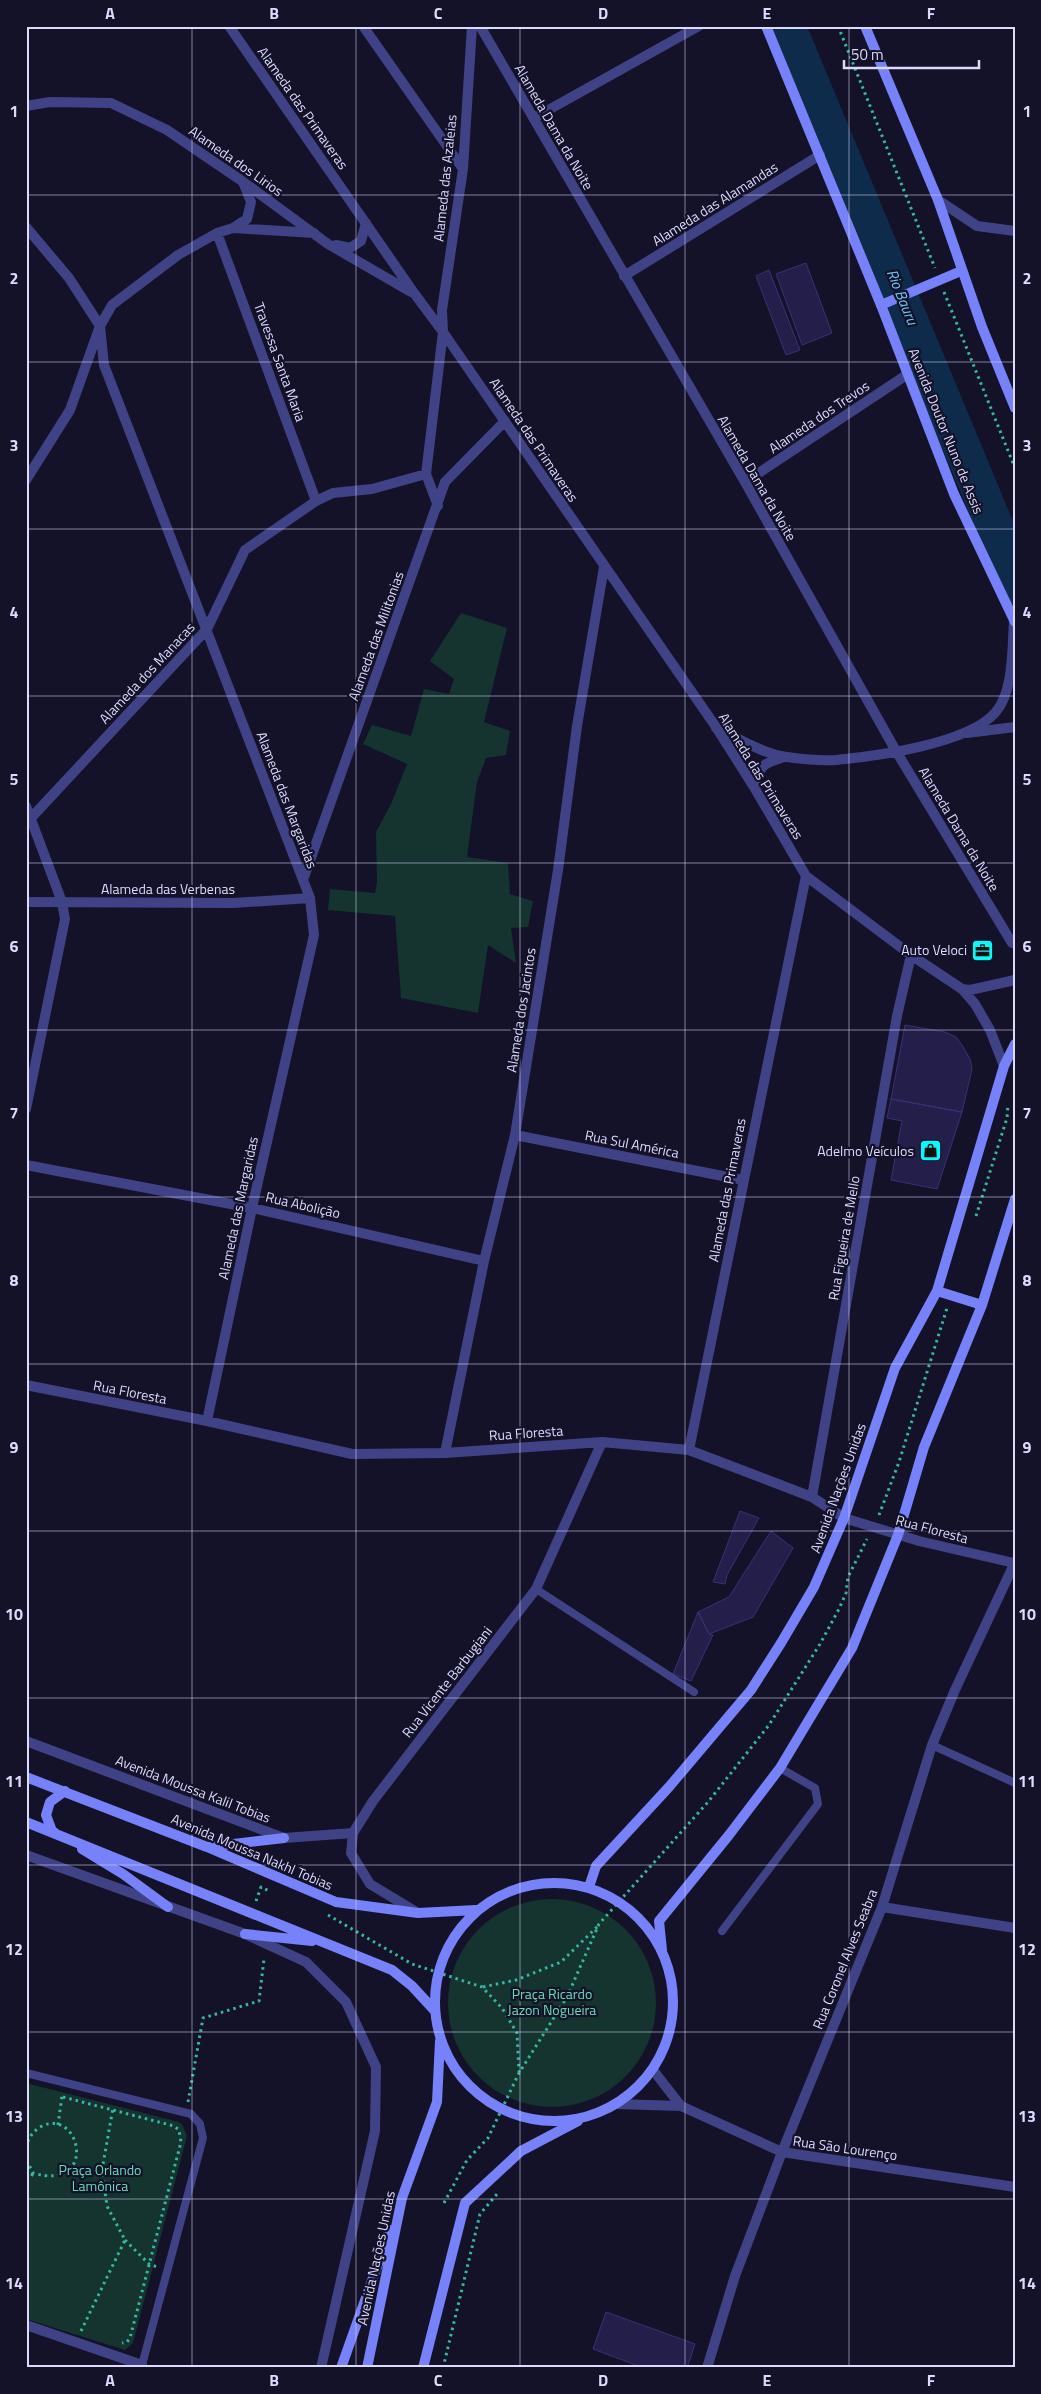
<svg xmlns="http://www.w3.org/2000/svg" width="1041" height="2394" font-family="'Titillium Web',sans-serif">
	<rect width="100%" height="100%" fill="#131229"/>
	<path fill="#15332f" d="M461,613L507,628L484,722L510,731L506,755L486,758L477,782L467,857L508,863L510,894L533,901L528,927L511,928L516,963L488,945L478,1013L401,998L395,916L328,910L330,889L375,893L377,882L376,832L391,804L407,764L363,744L372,725L411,736L424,689L449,694L454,679L430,661Z
		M448 2003a104 104 0 1 1 208 0a104 104 0 1 1-208 0Z
		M26,2083L179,2122L183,2126L187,2136L133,2343L125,2350L26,2319Z"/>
	<path fill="#0f2b4b" d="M771,26H807L1015,526V614L990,563L863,257Z"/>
	<path fill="#231e4a" stroke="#383275" d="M806,263L832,333L802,345L776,274Z
		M769,270L800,350L786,355L756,276Z
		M905,1025L945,1032L956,1037L962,1045L970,1059L972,1069L962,1112L891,1099Z
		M891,1099L962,1112L937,1189L891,1180L902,1121L887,1118Z
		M740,1511L759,1518L727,1575L725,1584L713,1582Z
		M771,1531L793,1548L753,1617L709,1634L698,1612L729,1597Z
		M698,1612L709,1634L713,1635L691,1681L673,1674Z
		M606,2312L695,2344L687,2368H644L593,2349Z"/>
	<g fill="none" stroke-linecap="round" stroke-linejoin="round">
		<path stroke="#36b7a2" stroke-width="3" stroke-dasharray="2.5 4" stroke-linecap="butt" d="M838,26L935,268
			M944,292L1015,468
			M976,1216L1007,1118L1008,1104
			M879,1515L899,1462L947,1308
			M256,1901L261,1887L269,1891
			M328,1915L412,1964L482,1987L502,2008L517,2033L519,2072
			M483,1987L516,1980L561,1962L598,1926
			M63,2097L174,2126L179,2130L181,2142L130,2338L127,2342L122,2343
			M188,2102L203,2018L259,2001L264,1959
			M58,2125L62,2096
			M26,2148C28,2138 33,2131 42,2126C81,2108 98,2192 33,2173L26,2159
			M26,2179L31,2177L33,2173
			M444,2203L467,2160L488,2138L519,2073L567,1997L599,1924L708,1802L769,1725L820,1644L839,1609L846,1593L848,1577L867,1539
			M125,2240L149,2264L157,2267
			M81,2331L125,2240L107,2206L102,2170L113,2108
			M443,2368L480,2214L497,2194"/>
		<path stroke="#3f4386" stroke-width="8" d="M536,1589L694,1692
			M932,1745L1015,1783
			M722,1931L818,1804L815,1788L780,1768
			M26,2073L191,2114L200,2124L203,2138L142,2365"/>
		<path stroke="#3f4386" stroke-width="10" d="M229,26L414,293L443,332L716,727L754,787L806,876L911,955L962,989L975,1004L990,1030L1004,1066
			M363,26L463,169
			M480,26L745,482L896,751L1012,943
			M26,106L50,102L111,103L167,130L242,181L328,244L411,292
			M534,118L699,26
			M938,200L977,226L1015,231
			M26,227L69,278L100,326L104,365L310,898L314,935L252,1208L207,1421
			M233,228L247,219L251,202L243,182
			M217,233L316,501
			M336,245L350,248L361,241L366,223
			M624,276L820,155
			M426,474L443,332L442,310L463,169L472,26
			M26,480L70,410L100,326L112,305L178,255L217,233L233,228L314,233
			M745,482L908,374
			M716,728C738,738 763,754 787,757C802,759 821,761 836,760C877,756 967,744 995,713C1014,692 1012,648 1014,621
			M967,733L1015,727
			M754,787C760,765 763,763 785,757
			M26,806L62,902L65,919L26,1109
			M31,818L207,629L245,550L316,501L333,493L372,489L426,474L438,506
			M303,880L445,482L505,421
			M26,902L233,903L310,898
			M962,989L970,990L1015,980
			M515,1135L743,1180
			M26,1165L252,1208L484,1261
			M26,1385L207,1421L352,1454L445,1453L602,1442L689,1450L812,1497L844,1518L919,1541L1014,1563
			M689,1450L806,876
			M445,1453L484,1261L515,1135L558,870L577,726L604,567
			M812,1497L897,1016L911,955
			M882,1907L1015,1928
			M418,1913L370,1884L351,1853L353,1833L373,1801L536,1589L602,1442
			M653,2070L681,2106
			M616,2104L681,2106L782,2152L1015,2187
			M26,2325L142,2365V2368"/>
		<path stroke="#3f4386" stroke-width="10" d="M26,1741L284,1838L353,1833
			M26,1855L245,1934L306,1962L346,2002L376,2067L375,2131L321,2368
			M707,2368L735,2276L782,2152L882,1907L932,1745L955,1690L1015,1562"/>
		<path stroke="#7781f9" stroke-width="10" d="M766,26L881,305L954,494L1015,622
			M865,26L938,200L982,327L1015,408
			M937,1291L982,1305
			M26,1777L207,1847L336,1902L418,1913L476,1910
			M26,1822L392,1970L412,1986L435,2011
			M55,1833L52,1831L46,1815L50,1802L65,1791
			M208,1847L284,1838
			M82,1849L123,1874L168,1907
			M435 2002a119 119 0 1 1 238 0a119 119 0 1 1-238 0Z
			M589,1887L596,1866L669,1787L751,1690L781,1643L814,1587L844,1518L895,1368L937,1291L1004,1066L1015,1044
			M245,1934L312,1941
			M662,1950L659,1921L729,1835L780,1768L852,1648L898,1535L924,1447L982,1305L1015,1199
			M341,2368L390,2230
			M367,2368L402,2198L437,2102L440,2041
			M423,2368L465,2203L521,2151L578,2121"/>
		<path stroke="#7781f9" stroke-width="10" d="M881,305L961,271"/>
	</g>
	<path fill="none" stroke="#dcdbfe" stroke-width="1" stroke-opacity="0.55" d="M192,26V2368M356,26V2368M520,26V2368M685,26V2368M849,26V2368M26,195H1015M26,362H1015M26,529H1015M26,696H1015M26,863H1015M26,1030H1015M26,1197H1015M26,1364H1015M26,1531H1015M26,1698H1015M26,1865H1015M26,2032H1015M26,2199H1015"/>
	<defs>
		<symbol id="office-square" viewBox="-11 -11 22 22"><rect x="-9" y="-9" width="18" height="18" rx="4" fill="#10f5f5" stroke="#131229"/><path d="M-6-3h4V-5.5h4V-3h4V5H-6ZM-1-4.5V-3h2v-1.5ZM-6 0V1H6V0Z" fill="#111"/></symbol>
		<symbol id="shop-square" viewBox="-11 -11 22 22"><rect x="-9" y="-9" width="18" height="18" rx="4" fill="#10f5f5" stroke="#131229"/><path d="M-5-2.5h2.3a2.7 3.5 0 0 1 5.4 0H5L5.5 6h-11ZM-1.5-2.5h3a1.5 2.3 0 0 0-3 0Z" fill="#111"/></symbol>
	</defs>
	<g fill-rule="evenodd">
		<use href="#office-square" x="970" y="938" width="25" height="25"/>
		<use href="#shop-square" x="918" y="1138" width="25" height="25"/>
	</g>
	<g text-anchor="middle" stroke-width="4.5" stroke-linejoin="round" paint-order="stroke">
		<g font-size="14" fill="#dcdbfe" stroke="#131229">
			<text transform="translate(303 108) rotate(55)" y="5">Alameda das Primaveras</text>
			<text transform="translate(554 127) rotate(60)" y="5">Alameda Dama da Noite</text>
			<text transform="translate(236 161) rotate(35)" y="5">Alameda dos Lirios</text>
			<text transform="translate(445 178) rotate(-84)" y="5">Alameda das Azaleias</text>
			<text transform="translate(715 204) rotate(-32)" y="5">Alameda das Alamandas</text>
			<text transform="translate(280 362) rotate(70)" y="5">Travessa Santa Maria</text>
			<text transform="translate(819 417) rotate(-34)" y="5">Alameda dos Trevos</text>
			<text transform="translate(946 431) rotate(68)" y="5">Avenida Doutor Nuno de Assis</text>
			<text transform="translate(534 440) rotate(56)" y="5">Alameda das Primaveras</text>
			<text transform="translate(757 478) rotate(60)" y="5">Alameda Dama da Noite</text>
			<text transform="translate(376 636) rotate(-70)" y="5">Alameda das Militonias</text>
			<text transform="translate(147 673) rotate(-47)" y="5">Alameda dos Manacas</text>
			<text transform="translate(761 776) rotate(58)" y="5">Alameda das Primaveras</text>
			<text transform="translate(287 800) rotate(69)" y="5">Alameda das Margaridas</text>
			<text transform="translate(959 829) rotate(59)" y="5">Alameda Dama da Noite</text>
			<text x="168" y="894">Alameda das Verbenas</text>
			<text transform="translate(521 1010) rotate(-81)" y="5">Alameda dos Jacintos</text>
			<text transform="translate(632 1144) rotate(11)" y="5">Rua Sul América</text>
			<text transform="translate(727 1190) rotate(-79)" y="5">Alameda das Primaveras</text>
			<text transform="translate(303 1205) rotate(13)" y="5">Rua Abolição</text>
			<text transform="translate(238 1208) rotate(-78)" y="5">Alameda das Margaridas</text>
			<text transform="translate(844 1238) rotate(-80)" y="5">Rua Figueira de Mello</text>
			<text transform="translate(130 1392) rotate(11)" y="5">Rua Floresta</text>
			<text transform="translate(526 1433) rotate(-4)" y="5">Rua Floresta</text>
			<text transform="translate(838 1488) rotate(-70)" y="5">Avenida Nações Unidas</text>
			<text transform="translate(932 1529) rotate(15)" y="5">Rua Floresta</text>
			<text transform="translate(447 1682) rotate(-52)" y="5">Rua Vicente Barbugiani</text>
			<text transform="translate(193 1789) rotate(21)" y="5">Avenida Moussa Kalil Tobias</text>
			<text transform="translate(252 1852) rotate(23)" y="5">Avenida Moussa Nakhl Tobias</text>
			<text transform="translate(845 1959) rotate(-68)" y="5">Rua Coronel Alves Seabra</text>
			<text transform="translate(845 2148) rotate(8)" y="5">Rua São Lourenço</text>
			<text transform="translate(376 2258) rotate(-78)" y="5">Avenida Nações Unidas</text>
		</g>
		<g font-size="14" fill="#dcdbfe" stroke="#131229" text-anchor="end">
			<text x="967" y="955">Auto Veloci</text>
			<text x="914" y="1156">Adelmo Veículos</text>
		</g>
		<g font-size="14" fill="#69dcb4" stroke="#131229">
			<text x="552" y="1999">Praça Ricardo<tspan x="552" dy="16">Jazon Nogueira</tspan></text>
			<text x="100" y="2175">Praça Orlando<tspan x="100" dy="16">Lamônica</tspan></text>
		</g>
		<g font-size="15" font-style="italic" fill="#6ec7f9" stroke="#131229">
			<text transform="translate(902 297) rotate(68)" y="5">Rio Bauru</text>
		</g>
	</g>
	<rect width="1041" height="2394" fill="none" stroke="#131229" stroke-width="55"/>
	<path d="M844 60v8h135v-8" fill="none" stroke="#dcdbfe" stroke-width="2.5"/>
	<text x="851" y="60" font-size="15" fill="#dcdbfe" stroke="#131229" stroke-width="4" paint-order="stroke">50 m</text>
	<rect x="28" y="28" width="986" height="2338" fill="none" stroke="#dcdbfe" stroke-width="2"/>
	<g font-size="16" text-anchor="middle" font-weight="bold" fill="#dcdbfe">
		<text x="110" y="19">A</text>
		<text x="274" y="19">B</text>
		<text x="438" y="19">C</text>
		<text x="603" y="19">D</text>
		<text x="767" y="19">E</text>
		<text x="931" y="19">F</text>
		<text x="14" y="117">1</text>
		<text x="1027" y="117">1</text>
		<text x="14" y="284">2</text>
		<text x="1027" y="284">2</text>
		<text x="14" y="451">3</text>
		<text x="1027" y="451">3</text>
		<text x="14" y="618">4</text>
		<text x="1027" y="618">4</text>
		<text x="14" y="785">5</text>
		<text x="1027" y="785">5</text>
		<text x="14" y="952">6</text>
		<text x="1027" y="952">6</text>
		<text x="14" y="1119">7</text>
		<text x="1027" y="1119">7</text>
		<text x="14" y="1286">8</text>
		<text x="1027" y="1286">8</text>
		<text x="14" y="1453">9</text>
		<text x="1027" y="1453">9</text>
		<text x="14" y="1620">10</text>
		<text x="1027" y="1620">10</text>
		<text x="14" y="1787">11</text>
		<text x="1027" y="1787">11</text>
		<text x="14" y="1955">12</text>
		<text x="1027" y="1955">12</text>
		<text x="14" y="2122">13</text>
		<text x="1027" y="2122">13</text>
		<text x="14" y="2289">14</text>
		<text x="1027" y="2289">14</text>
		<text x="110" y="2386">A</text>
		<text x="274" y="2386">B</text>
		<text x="438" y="2386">C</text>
		<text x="603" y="2386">D</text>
		<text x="767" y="2386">E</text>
		<text x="931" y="2386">F</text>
	</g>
</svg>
